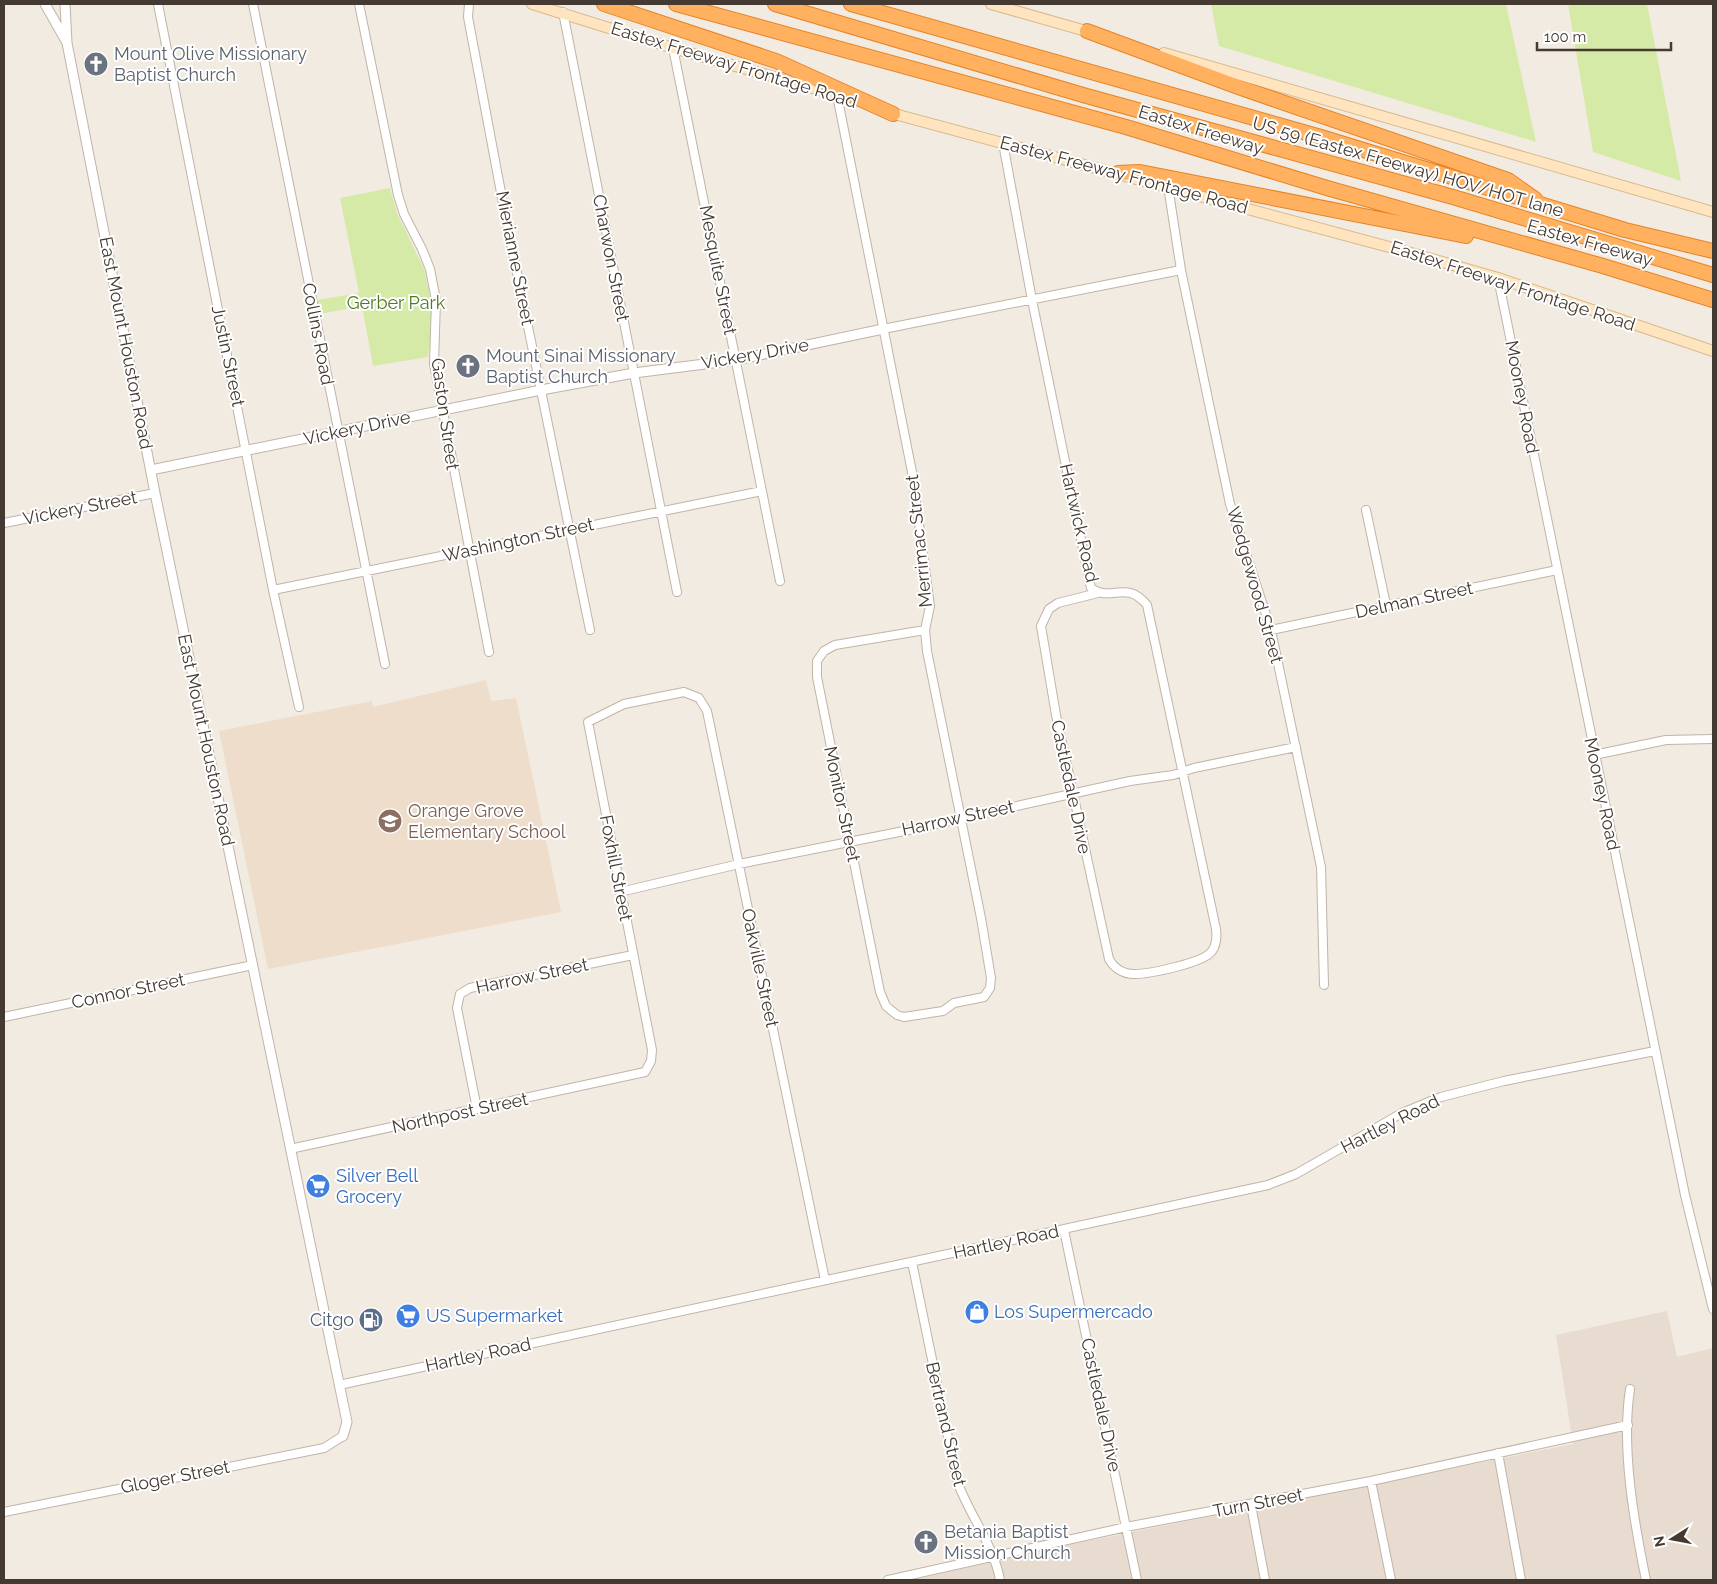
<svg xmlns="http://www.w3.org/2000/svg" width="1717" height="1584" font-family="Raleway,sans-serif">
	<rect width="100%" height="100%" fill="#f2ebe1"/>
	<path fill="#e7dccf" d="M1667,1311L1677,1357L1713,1348V1580H892L1573,1444L1556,1335Z"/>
	<path fill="#edddca" d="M486,680L491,701L516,698L561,912L268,969L219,731L372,701L373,707Z"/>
	<path fill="#d6eaa7" d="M1211,4H1506L1536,142L1219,46Z
		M1568,4H1647L1681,181L1593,152Z
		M390,188L397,213L424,269L431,300L432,322L428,357L373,366L362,306L320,314L317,300L359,293L340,198Z"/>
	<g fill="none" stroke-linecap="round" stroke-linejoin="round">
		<defs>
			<path id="minor" d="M158,4L273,590L299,707
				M253,4L385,664
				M359,4L398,195L404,214L422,249L430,269L436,300L434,364L489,652
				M469,4L468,17L506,219L590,630
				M563,12L677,592
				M673,48L780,581
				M837,95L912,472L930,606L925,630L927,651L981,918L991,978L990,988L984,997L954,1003L943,1011L904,1017L897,1015L886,1006L880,992L817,677V661L824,651L835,645L925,630
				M1003,143L1032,300L1091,588C1111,603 1125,579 1147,605L1216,929C1217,937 1217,944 1212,951C1204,963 1149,974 1134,974C1123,974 1114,968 1109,959L1056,715L1041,626L1049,609L1058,603L1098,593
				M1168,186L1181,270L1230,504L1271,630L1321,867L1324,985
				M1498,278L1685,1195L1713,1309
				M883,329L1181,270
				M1366,510L1386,605
				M4,523L155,493
				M273,590L762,491
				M1271,630L1557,570
				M1594,755L1666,740L1713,739
				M620,892L739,864L904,831L1130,781L1173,775L1194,768L1296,747
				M4,1017L253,965
				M477,1109L457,1008L460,994L470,988L633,955
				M290,1149L645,1072L651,1061L652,1050L588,722L624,704L684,692L699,698L707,711L825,1280
				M1064,1230L1137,1580
				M912,1262L957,1481C969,1514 994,1546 1000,1580
				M339,1385L1268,1185L1296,1174L1402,1113L1441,1097L1504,1081L1655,1051
				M1630,1389C1621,1448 1634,1522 1646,1580
				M1498,1453L1521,1580
				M1371,1481L1391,1580
				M1251,1505L1265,1580
				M4,1512L324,1448L343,1436
				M888,1580L1126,1527L1371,1481L1628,1425"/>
			<path id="tertiary" d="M45,4L66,41
				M65,4L67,43L155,493L347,1422L343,1436
				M151,470L541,390L634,373L736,360L883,329"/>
			<path id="secondary" d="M532,4L673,48L840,96
				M991,4L1093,33
				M1164,53L1713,212
				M887,112L1404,251L1498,278L1713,351"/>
			<path id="motorway" d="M604,4L776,61L893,114
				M676,4L1126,127L1327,188L1603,266L1713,300
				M775,4L1083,95L1453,197L1713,275
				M851,4L1321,137L1625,230L1713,251
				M1087,31L1241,88L1508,180L1535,199
				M1118,173L1140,172L1466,236"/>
		</defs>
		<use href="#minor" stroke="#c1b4a7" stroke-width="10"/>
		<use href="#tertiary" stroke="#c1b4a7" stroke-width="11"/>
		<use href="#secondary" stroke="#d9ba8f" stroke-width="12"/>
		<use href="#motorway" stroke="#e78326" stroke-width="16"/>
		<use href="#minor" stroke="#fff" stroke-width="8"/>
		<use href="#tertiary" stroke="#fff" stroke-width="9"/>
		<use href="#secondary" stroke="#ffe5bf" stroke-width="10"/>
		<use href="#motorway" stroke="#ffb160" stroke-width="14"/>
	</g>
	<defs>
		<symbol id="church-disc" viewBox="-11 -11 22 22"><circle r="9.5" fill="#6b7280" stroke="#fff"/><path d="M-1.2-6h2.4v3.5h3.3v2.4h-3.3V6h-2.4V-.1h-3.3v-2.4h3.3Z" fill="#fff"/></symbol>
		<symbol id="school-disc" viewBox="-11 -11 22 22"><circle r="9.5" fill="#8d6e63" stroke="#fff"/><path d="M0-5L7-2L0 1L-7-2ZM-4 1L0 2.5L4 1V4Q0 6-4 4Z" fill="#fff"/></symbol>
		<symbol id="supermarket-disc" viewBox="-11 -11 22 22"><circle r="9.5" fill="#3f7fe0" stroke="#fff"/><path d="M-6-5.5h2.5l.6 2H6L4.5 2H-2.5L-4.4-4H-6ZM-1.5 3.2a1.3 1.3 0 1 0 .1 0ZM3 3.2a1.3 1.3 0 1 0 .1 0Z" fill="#fff"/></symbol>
		<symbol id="shop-disc" viewBox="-11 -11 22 22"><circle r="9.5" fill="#3f7fe0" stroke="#fff"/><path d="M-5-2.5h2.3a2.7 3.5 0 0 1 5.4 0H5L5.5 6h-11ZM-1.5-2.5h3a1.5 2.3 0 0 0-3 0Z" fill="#fff"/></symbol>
		<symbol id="fuel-disc" viewBox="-11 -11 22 22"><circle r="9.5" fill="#5c6f8a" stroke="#fff"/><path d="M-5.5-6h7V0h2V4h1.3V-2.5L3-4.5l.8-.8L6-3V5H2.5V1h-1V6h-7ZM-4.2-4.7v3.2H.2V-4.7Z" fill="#fff"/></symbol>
	</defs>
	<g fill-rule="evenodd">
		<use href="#church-disc" x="82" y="50" width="28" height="28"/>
		<use href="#church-disc" x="454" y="352" width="28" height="28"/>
		<use href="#school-disc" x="376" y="807" width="28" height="28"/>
		<use href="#supermarket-disc" x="304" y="1172" width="28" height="28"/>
		<use href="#shop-disc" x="963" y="1298" width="28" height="28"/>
		<use href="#supermarket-disc" x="394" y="1302" width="28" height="28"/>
		<use href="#fuel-disc" x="357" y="1306" width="28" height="28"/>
		<use href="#church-disc" x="912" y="1528" width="28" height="28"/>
	</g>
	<g text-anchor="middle" stroke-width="4" stroke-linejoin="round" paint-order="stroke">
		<g font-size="18" fill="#5b616d" stroke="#fff" text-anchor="start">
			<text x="114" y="60">Mount Olive Missionary<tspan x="114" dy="21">Baptist Church</tspan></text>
			<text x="486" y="362">Mount Sinai Missionary<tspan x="486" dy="21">Baptist Church</tspan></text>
			<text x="944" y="1538">Betania Baptist<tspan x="944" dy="21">Mission Church</tspan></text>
		</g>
		<g font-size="18" fill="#443a32" stroke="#fff">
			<text transform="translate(734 65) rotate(17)" y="6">Eastex Freeway Frontage Road</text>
			<text transform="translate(1201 130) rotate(17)" y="6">Eastex Freeway</text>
			<text transform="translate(1408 167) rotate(16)" y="6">US 59 (Eastex Freeway) HOV/HOT lane</text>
			<text transform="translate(1124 175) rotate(15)" y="6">Eastex Freeway Frontage Road</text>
			<text transform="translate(1590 243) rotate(16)" y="6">Eastex Freeway</text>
			<text transform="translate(515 258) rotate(79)" y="6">Mierianne Street</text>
			<text transform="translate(611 258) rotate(79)" y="6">Charwon Street</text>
			<text transform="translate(718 270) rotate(79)" y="6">Mesquite Street</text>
			<text transform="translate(1513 286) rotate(18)" y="6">Eastex Freeway Frontage Road</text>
			<text transform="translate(318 334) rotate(79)" y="6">Collins Road</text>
			<text transform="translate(126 343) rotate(79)" y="6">East Mount Houston Road</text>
			<text transform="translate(755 354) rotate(-10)" y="6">Vickery Drive</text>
			<text transform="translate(228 356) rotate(78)" y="6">Justin Street</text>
			<text transform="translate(1522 397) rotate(79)" y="6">Mooney Road</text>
			<text transform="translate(445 414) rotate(82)" y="6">Gaston Street</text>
			<text transform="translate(357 428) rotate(-12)" y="6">Vickery Drive</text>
			<text transform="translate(80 508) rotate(-11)" y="6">Vickery Street</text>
			<text transform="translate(1079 523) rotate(77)" y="6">Hartwick Road</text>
			<text transform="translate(518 540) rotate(-12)" y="6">Washington Street</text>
			<text transform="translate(919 541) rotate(-96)" y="6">Merrimac Street</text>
			<text transform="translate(1255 585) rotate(74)" y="6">Wedgewood Street</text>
			<text transform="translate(1414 600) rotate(-12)" y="6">Delman Street</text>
			<text transform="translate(206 740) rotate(78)" y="6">East Mount Houston Road</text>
			<text transform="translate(1071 787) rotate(78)" y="6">Castledale Drive</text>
			<text transform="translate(1602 794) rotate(78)" y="6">Mooney Road</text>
			<text transform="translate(842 804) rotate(78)" y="6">Monitor Street</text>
			<text transform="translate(958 818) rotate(-12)" y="6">Harrow Street</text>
			<text transform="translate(616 868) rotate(79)" y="6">Foxhill Street</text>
			<text transform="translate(760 968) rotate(78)" y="6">Oakville Street</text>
			<text transform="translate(532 976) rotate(-12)" y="6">Harrow Street</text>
			<text transform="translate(128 991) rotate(-12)" y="6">Connor Street</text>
			<text transform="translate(460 1113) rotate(-12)" y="6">Northpost Street</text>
			<text transform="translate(1390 1124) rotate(-27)" y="6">Hartley Road</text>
			<text transform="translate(1006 1242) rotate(-12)" y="6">Hartley Road</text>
			<text transform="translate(478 1355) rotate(-12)" y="6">Hartley Road</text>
			<text transform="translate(1101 1405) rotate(78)" y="6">Castledale Drive</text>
			<text transform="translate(946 1424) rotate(77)" y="6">Bertrand Street</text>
			<text transform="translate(175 1477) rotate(-11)" y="6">Gloger Street</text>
			<text transform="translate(1258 1503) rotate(-11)" y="6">Turn Street</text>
		</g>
		<g font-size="18" fill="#507822" stroke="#fff">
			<text x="396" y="309">Gerber Park</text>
		</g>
		<g font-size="18" fill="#785e54" stroke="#fff" text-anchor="start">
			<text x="408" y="817">Orange Grove<tspan x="408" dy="21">Elementary School</tspan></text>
		</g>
		<g font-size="18" fill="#366cbe" stroke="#fff" text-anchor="start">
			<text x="336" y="1182">Silver Bell<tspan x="336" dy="21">Grocery</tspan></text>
			<text x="994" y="1318">Los Supermercado</text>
			<text x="426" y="1322">US Supermarket</text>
		</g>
		<g font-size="18" fill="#4e5e75" stroke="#fff" text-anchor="end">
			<text x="354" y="1326">Citgo</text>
		</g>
	</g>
	<rect width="1717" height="1584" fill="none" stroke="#443a32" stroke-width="10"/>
	<g transform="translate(1672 1539) rotate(259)" stroke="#ffffff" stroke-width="4" paint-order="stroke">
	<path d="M0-4L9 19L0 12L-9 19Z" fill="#443a32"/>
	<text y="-8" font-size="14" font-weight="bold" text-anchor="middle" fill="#443a32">N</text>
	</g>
	<path d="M1537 42v8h134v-8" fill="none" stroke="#443a32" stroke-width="2.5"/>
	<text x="1544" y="42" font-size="15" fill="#443a32" stroke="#ffffff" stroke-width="4" paint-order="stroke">100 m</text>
</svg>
